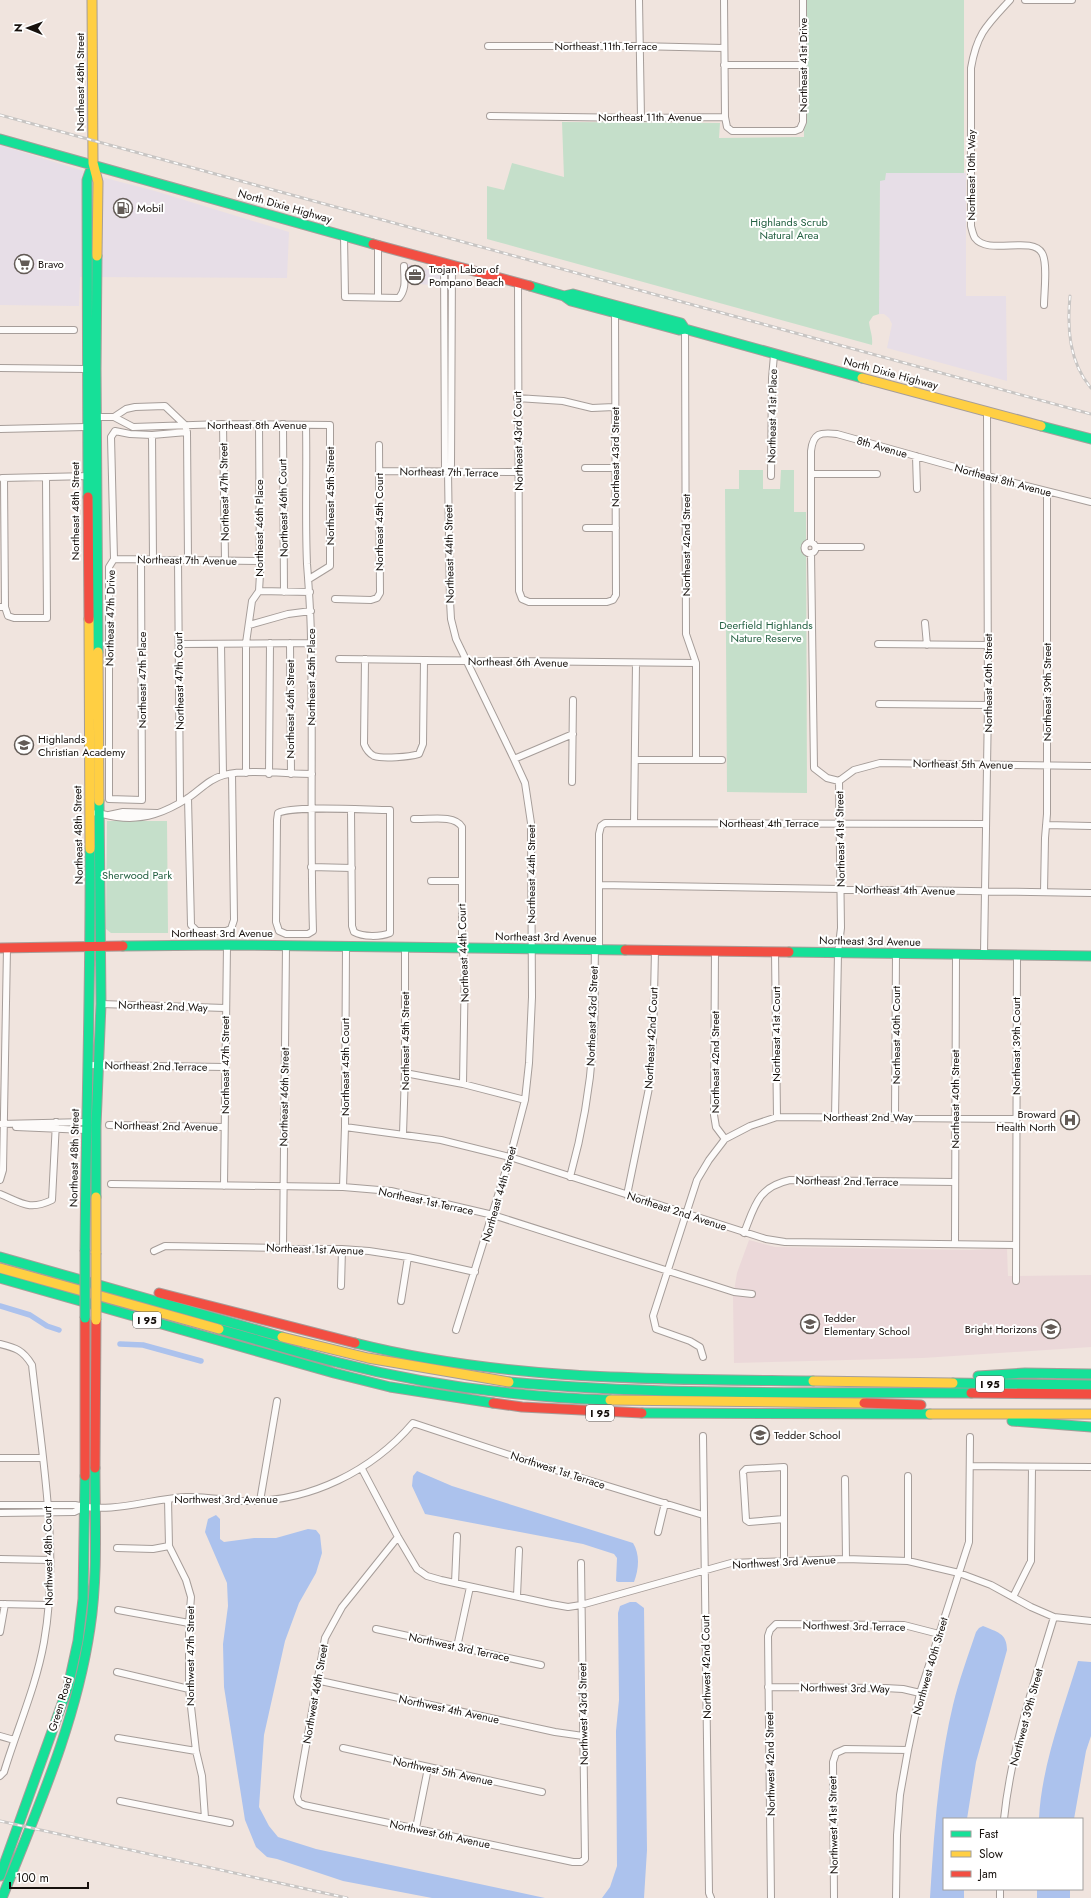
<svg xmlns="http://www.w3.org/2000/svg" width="1091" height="1898" font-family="Jost,sans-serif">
	<rect width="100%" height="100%" fill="#f0e4de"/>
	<path fill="#e7dee7" d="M0,145L109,179L155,191L289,232L287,278L80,277L79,306L0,305Z
		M886,173H966V296H1006L1007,381L887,348L892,324L889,318L884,314H879L880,180Z
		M408,264L441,273L442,286L408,283Z"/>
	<path fill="#ebd8d9" d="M749,1240L775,1247L970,1250L1007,1248L1008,1276L1091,1275V1347L923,1358L734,1363L733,1297L737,1273Z"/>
	<path fill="#c5dfca" d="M803,0H964V173H886L885,180L880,181L879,314L873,316L869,322C870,331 873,336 872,345L487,239V186L504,190L512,163L564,177L562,122L720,123L719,138L804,137Z
		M739,470H763V489H780L781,470H794V512H806L807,793L727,792L725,489H739Z
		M107,821H167L168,933H111L106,929Z"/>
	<path fill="#acc2ed" d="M417,1471L452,1486L633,1543C640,1554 639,1569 634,1582H618L616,1581L617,1558L614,1554L583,1544L425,1514L412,1486L413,1476Z
		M216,1515L220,1519V1539L224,1542L254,1538H276L308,1529L316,1530L320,1535L322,1553L316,1573L299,1603L285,1641L264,1735L259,1807L269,1826L278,1837L316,1849L545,1898H432L343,1881L277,1859L267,1857L256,1847L245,1820L224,1687L223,1644L228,1606L227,1583L205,1532L208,1519Z
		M630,1602H636L644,1608L647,1850L644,1898H602L610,1887L617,1866L616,1731L619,1700L618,1613L620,1606Z
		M983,1626C997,1632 1007,1633 1007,1650L976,1762L967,1819H944V1889H964V1898H930C934,1834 938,1768 953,1705C959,1680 968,1656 976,1632L979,1628Z
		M1078,1661L1091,1662V1736L1086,1751L1074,1819H1039C1041,1768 1063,1710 1078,1661Z
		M1037,1889H1070V1898H1037Z"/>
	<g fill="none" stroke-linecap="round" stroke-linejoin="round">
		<path stroke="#acc2ed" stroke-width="5.5" d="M0,1306L30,1315L47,1326L59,1330
			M120,1344L143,1345L201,1361"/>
		<defs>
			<path id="street" d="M639,0L641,118
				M724,0L725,117
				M1010,0C987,25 977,33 971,68V226C972,230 973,235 975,238C988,256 1032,235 1042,253C1048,263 1044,293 1044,305
				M1025,0H1072
				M488,46H635L724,48
				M724,65H803
				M490,116L641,118L725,117L727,127L732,131H795L800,129L803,122V0
				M344,235L345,297L399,298C407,288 404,278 404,266
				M444,262L445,468L448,472
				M452,264L451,465L448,472L450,601L451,619L456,639L514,759L525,783L531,823L532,997L529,1063L525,1100L510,1157L456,1330
				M518,282L519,591L522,599L529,602H607L613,600L616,595L615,313
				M378,297V244
				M685,329L686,634L696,663V759
				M0,330H74
				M0,368L85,369
				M517,398L563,401L592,408L614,407
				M97,417H114L126,409L135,407L165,406L185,425L187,432L188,560
				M114,417L133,427L223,424L330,425V566L309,579
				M223,424L225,560
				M283,424L284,592
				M306,425C307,471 305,518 307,564C309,590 311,616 311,643C313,739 310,835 313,931L308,934H286L279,931L276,922L277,820L278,813C294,805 368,810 390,810V933C380,937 363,937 354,932L352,926L351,810
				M0,429L86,427
				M152,435L153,559
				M916,456L917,489
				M585,468H615
				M379,471L518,472
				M811,474H877
				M771,476L772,378L774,355
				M2,478L90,476
				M4,479L5,607
				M586,528H616
				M811,542V451C813,433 820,432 837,434L987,476L1091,502
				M804.5 548a5.5 5.5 0 1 1 11 0a5.5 5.5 0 1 1-11 0Z
				M816,547H861
				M811,553L814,768L827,778L839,781L841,928L838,953L835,1117
				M114,559L261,561
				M141,559L142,800L109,799V567L114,559L111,437L115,431L130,434L152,435L187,432
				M178,560L180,802
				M259,591L310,592
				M335,599L371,600L377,598L380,593L379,445
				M0,607H5L8,616L14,618H47L46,478
				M925,623L927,645
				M249,625L288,614L311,611
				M290,643L291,774
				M179,644L311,643
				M221,644L223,775
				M878,644L988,645
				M339,659L696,663
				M365,659L364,744C366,749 368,753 374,756C383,759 409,757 419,754L423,744L424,660
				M879,704L988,705
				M514,759L573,734
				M635,760H722
				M246,773V643L252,601L259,591L260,574L259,424
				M269,774L270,643
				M839,781L854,770L880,763L1091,766
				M572,782L573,700
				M188,798L191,925L197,931H226L231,929L234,920L232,774
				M96,813C103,814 110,816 117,817C144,821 166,812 188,798C200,790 209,779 224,775C248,769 286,774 312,774
				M109,815L123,812L157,813
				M414,819C428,820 454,814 462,827V948L465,964L463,1084
				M634,823L636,663
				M1046,825L1091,826
				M311,867L352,868
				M431,881H461
				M599,885L1091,893
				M1044,892L1045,838L1047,814V492
				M599,950V834L601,826L605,823L986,824
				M775,952L777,1117
				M984,954L988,705L987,412
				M101,1004L225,1008
				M87,1065L225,1067
				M405,1073L463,1084L525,1100
				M895,1117L896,953
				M0,1124L86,1122
				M109,1125L224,1127
				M16,1127L86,1130
				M345,1127L441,1140L510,1157L766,1239L785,1242L1016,1245
				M403,1134L405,1073V948
				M725,1139L750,1126L777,1117L1015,1119
				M570,1177C582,1134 590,1089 593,1044C596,1013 594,981 595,950
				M0,1180L3,1170L7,948
				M111,1184L343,1187L391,1191L493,1215L734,1292L752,1294
				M224,1186L227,945
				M343,1187L345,1127L346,946
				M0,1194C22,1203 29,1211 52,1200L56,1122
				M627,1195L649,1088L653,1042L655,950
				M744,1233C755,1205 758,1187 790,1180L955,1182
				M955,1244L956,954
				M283,1248L286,946
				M154,1251L165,1246L342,1249L369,1251L408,1257L475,1272
				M1016,1281L1017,955
				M341,1286L342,1249
				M401,1301L408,1257
				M0,1344C16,1348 23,1350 32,1365C42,1456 60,1551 44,1642C36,1687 17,1729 4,1772L0,1776
				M703,1357L700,1347L690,1341L656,1329L653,1316L697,1180L709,1160L725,1139L716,1127L714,1115L715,951
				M703,1436L709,1893L711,1898
				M0,1458H42
				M970,1466L1091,1467
				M362,1469L398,1537L417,1569L427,1576L441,1580L551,1604L568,1607L581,1605L731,1563L846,1559L908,1561L959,1573L991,1585L1031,1607L1054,1617L1091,1621
				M845,1479L846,1559
				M168,1499L169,1546L186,1580L191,1597L189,1623V1689L196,1751L202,1776L205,1818
				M260,1501L277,1401
				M0,1505H75C112,1514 149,1499 186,1497C206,1496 226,1501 246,1501C310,1502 372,1471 413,1423L552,1469L703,1515
				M0,1513L74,1512L85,1507
				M658,1532L665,1503
				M398,1537L342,1607L325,1638L297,1797L299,1802L304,1805L573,1862H581L585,1859L581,1563
				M117,1548L153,1549L169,1546
				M0,1559L50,1560
				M784,1561V1467L746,1469L743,1472L746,1520L749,1522L784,1519
				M908,1561V1476
				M455,1583L457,1536
				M517,1596L519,1550
				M1013,1597L1031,1561L1032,1467
				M0,1604L49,1605
				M118,1610L189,1623
				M376,1629L541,1665
				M0,1632L5,1604
				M457,1647L470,1587
				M117,1672L189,1689
				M316,1680L555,1732L583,1736
				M768,1687L885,1688L903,1689L920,1693
				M0,1736L14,1740
				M118,1738L196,1751
				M343,1748L542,1792
				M120,1801L230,1823
				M1004,1819C1011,1750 1034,1683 1054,1617
				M416,1828L428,1768
				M771,1898L768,1636L770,1630L776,1624L904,1625L939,1634
				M834,1898L833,1762L836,1753L845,1749L908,1750
				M896,1898L897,1835L900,1795L908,1750L920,1693L969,1542L970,1437
				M1000,1898V1889"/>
			<path id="fast" d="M0,139L373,244
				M97,256L96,369L98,652
				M530,286L564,296L571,301L679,330L685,329L862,378
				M564,296L573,294L681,323L685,329
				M1041,426L1091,439
				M88,497L87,180L93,163
				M123,946L227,945L625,950
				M789,952L1091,956
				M96,1197V1126L101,1004L99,801
				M85,1250C86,1116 91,983 90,849
				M0,1257L282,1337
				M0,1278L334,1373L390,1387L493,1403
				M219,1329C258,1340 297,1352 336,1362C425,1385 519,1397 610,1400
				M355,1343C505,1381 659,1379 813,1381
				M978,1376L1025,1373L1091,1374
				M509,1382C662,1396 818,1392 971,1393
				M953,1383L1091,1385
				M642,1413L930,1414
				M1012,1421L1091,1427
				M0,1876L68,1687L78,1641L83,1599L85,1476
				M2,1898C37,1810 76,1723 90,1628C98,1576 95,1521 95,1468"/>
			<path id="slow" d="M92,0L93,163L98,182L97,256
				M862,378L1041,426
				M89,619L90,849
				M98,652L99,801
				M96,1197V1253
				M0,1268L219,1329
				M282,1337L368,1358L509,1382
				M813,1381L953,1383
				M610,1400L864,1403
				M930,1414H1091"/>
			<path id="jam" d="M373,244L530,286
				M88,497L89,619
				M0,948L123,946
				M625,950L789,952
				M159,1293L355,1343
				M85,1318V1476
				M971,1393L1091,1394
				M493,1403L522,1407L642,1413
				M864,1403L921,1405
				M95,1468L96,1320"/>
		</defs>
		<use href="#street" stroke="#a69d99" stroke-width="8"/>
		<use href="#fast" stroke="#a69d99" stroke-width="11"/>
		<use href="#slow" stroke="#a69d99" stroke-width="11"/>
		<use href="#jam" stroke="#a69d99" stroke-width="11"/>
		<use href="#street" stroke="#fdfbfa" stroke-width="6"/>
		<use href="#fast" stroke="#16e098" stroke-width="9"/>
		<use href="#slow" stroke="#ffcf43" stroke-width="9"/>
		<use href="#jam" stroke="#f24e42" stroke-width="9"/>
		<defs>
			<path id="rail" d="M0,115L1091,414
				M1070,296C1067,328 1069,362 1091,388
				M0,1821L347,1898"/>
		</defs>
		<use href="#rail" stroke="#c8c5c3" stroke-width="3"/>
		<use href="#rail" stroke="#fff" stroke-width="1.5" stroke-dasharray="4.5" stroke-linecap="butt"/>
		<defs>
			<path id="fast-bridge" d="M85,1250V1318"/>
			<path id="slow-bridge" d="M96,1253V1320"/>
		</defs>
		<use href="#fast-bridge" stroke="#a69d99" stroke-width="11" stroke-linecap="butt"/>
		<use href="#slow-bridge" stroke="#a69d99" stroke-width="11" stroke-linecap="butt"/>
		<use href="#fast-bridge" stroke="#16e098" stroke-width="9"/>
		<use href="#slow-bridge" stroke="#ffcf43" stroke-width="9"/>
	</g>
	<defs>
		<symbol id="fuel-ring" viewBox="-11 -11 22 22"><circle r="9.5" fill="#fff" stroke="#635b56" stroke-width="1.5"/><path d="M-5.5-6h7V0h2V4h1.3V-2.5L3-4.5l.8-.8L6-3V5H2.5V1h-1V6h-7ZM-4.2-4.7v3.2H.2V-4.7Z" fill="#635b56"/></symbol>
		<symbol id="supermarket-ring" viewBox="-11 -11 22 22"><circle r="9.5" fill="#fff" stroke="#635b56" stroke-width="1.5"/><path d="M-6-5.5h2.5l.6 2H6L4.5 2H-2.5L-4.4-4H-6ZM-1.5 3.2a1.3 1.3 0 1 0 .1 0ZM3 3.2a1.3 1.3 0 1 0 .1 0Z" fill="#635b56"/></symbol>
		<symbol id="office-ring" viewBox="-11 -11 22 22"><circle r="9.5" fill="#fff" stroke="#635b56" stroke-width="1.5"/><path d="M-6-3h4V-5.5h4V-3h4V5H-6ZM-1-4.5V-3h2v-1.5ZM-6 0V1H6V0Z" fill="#635b56"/></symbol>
		<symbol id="school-ring" viewBox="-11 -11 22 22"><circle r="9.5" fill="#fff" stroke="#635b56" stroke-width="1.5"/><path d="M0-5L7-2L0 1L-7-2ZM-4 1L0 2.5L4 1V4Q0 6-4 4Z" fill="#635b56"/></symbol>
		<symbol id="hospital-ring" viewBox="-11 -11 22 22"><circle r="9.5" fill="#fff" stroke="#635b56" stroke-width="1.5"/><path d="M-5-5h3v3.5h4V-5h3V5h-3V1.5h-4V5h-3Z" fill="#635b56"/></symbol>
	</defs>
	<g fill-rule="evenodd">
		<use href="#fuel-ring" x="112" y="197" width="22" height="22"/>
		<use href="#supermarket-ring" x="13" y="253" width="22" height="22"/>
		<use href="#office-ring" x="404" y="264" width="22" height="22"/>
		<use href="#school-ring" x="13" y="734" width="22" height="22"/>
		<use href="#hospital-ring" x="1059" y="1109" width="22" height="22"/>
		<use href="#school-ring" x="799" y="1313" width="22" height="22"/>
		<use href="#school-ring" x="1040" y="1318" width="22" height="22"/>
		<use href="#school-ring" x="749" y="1424" width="22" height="22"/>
	</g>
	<g text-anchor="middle" stroke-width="4" stroke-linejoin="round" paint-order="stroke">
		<g fill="#fff" stroke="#5d5856" stroke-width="1">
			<rect x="133" y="1312" width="28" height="16" rx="3"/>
			<rect x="976" y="1376" width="28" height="16" rx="3"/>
			<rect x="586" y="1405" width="28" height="16" rx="3"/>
		</g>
		<g font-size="10" font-weight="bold" fill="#17110d">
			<text x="147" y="1324">I 95</text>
			<text x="990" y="1388">I 95</text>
			<text x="600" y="1417">I 95</text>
		</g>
		<g font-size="11" fill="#17110d" stroke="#fff">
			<text x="606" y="50">Northeast 11th Terrace</text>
			<text transform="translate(803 65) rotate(-90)" y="4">Northeast 41st Drive</text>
			<text transform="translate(80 82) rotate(-90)" y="4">Northeast 48th Street</text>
			<text x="650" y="121">Northeast 11th Avenue</text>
			<text transform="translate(971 175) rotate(-90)" y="4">Northeast 10th Way</text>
			<text transform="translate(285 206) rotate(16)" y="4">North Dixie Highway</text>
			<text transform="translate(891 373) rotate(15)" y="4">North Dixie Highway</text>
			<text transform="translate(772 416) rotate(-89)" y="4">Northeast 41st Place</text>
			<text x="257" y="429">Northeast 8th Avenue</text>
			<text transform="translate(518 441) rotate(-91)" y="4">Northeast 43rd Court</text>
			<text transform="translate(882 447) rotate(16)" y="4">8th Avenue</text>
			<text transform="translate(615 457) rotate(-90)" y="4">Northeast 43rd Street</text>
			<text transform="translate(449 472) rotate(1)" y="4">Northeast 7th Terrace</text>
			<text transform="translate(1003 480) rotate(15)" y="4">Northeast 8th Avenue</text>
			<text transform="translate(224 492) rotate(-91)" y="4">Northeast 47th Street</text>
			<text transform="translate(330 496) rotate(-90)" y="4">Northeast 45th Street</text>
			<text transform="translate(283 508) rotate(-91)" y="4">Northeast 46th Court</text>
			<text transform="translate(75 511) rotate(-90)" y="4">Northeast 48th Street</text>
			<text transform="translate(379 522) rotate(-90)" y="4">Northeast 45th Court</text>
			<text transform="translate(259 528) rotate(-90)" y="4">Northeast 46th Place</text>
			<text transform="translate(686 545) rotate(-90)" y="4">Northeast 42nd Street</text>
			<text transform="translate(449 554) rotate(-91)" y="4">Northeast 44th Street</text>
			<text transform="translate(187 560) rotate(1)" y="4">Northeast 7th Avenue</text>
			<text transform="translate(110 618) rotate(-89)" y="4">Northeast 47th Drive</text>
			<text transform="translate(518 662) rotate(1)" y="4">Northeast 6th Avenue</text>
			<text transform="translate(311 677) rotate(-90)" y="4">Northeast 45th Place</text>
			<text transform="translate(142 680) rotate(-90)" y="4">Northeast 47th Place</text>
			<text transform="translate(179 681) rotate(-91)" y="4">Northeast 47th Court</text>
			<text transform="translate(988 683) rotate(-90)" y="4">Northeast 40th Street</text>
			<text transform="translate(1047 692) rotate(-90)" y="4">Northeast 39th Street</text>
			<text transform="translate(290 709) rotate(-90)" y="4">Northeast 46th Street</text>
			<text transform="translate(963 764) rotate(1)" y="4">Northeast 5th Avenue</text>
			<text x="769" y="827">Northeast 4th Terrace</text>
			<text transform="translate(78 835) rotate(-91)" y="4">Northeast 48th Street</text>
			<text transform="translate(840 839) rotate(-91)" y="4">Northeast 41st Street</text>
			<text transform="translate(531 874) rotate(-90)" y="4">Northeast 44th Street</text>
			<text transform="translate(905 890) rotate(1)" y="4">Northeast 4th Avenue</text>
			<text x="222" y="937">Northeast 3rd Avenue</text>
			<text transform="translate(546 937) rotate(1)" y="4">Northeast 3rd Avenue</text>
			<text transform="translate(870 941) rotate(1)" y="4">Northeast 3rd Avenue</text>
			<text transform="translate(463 953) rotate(-92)" y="4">Northeast 44th Court</text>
			<text transform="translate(163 1006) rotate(2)" y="4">Northeast 2nd Way</text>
			<text transform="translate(592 1016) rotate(-88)" y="4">Northeast 43rd Street</text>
			<text transform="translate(776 1034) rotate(-90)" y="4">Northeast 41st Court</text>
			<text transform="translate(896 1035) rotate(-90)" y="4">Northeast 40th Court</text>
			<text transform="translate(651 1038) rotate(-87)" y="4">Northeast 42nd Court</text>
			<text transform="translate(405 1041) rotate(-90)" y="4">Northeast 45th Street</text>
			<text transform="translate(1016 1046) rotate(-90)" y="4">Northeast 39th Court</text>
			<text transform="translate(715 1062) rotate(-90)" y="4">Northeast 42nd Street</text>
			<text transform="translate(225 1065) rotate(-90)" y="4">Northeast 47th Street</text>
			<text transform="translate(156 1066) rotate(1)" y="4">Northeast 2nd Terrace</text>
			<text transform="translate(345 1067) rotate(-90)" y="4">Northeast 45th Court</text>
			<text transform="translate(284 1097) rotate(-89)" y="4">Northeast 46th Street</text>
			<text transform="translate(955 1099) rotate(-90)" y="4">Northeast 40th Street</text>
			<text x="868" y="1121">Northeast 2nd Way</text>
			<text transform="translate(166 1126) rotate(1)" y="4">Northeast 2nd Avenue</text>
			<text transform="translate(74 1158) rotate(-89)" y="4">Northeast 48th Street</text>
			<text transform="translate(847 1181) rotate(1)" y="4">Northeast 2nd Terrace</text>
			<text transform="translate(499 1194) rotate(-74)" y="4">Northeast 44th Street</text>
			<text transform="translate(426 1201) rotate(12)" y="4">Northeast 1st Terrace</text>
			<text transform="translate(677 1211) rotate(18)" y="4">Northeast 2nd Avenue</text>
			<text transform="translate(315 1249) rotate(2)" y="4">Northeast 1st Avenue</text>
			<text transform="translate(558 1470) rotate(18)" y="4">Northwest 1st Terrace</text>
			<text x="226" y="1503">Northwest 3rd Avenue</text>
			<text transform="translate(48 1556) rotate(-91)" y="4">Northwest 48th Court</text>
			<text transform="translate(784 1562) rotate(-3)" y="4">Northwest 3rd Avenue</text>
			<text transform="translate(854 1626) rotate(1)" y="4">Northwest 3rd Terrace</text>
			<text transform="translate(459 1647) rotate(12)" y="4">Northwest 3rd Terrace</text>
			<text transform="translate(190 1656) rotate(-90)" y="4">Northwest 47th Street</text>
			<text transform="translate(930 1666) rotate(-74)" y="4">Northwest 40th Street</text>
			<text transform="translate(706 1667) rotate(-91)" y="4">Northwest 42nd Court</text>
			<text transform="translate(845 1688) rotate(1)" y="4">Northwest 3rd Way</text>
			<text transform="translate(315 1694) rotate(-80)" y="4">Northwest 46th Street</text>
			<text transform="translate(60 1704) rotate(-73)" y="4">Green Road</text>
			<text transform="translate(449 1709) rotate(12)" y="4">Northwest 4th Avenue</text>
			<text transform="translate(583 1714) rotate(-91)" y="4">Northwest 43rd Street</text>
			<text transform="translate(1026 1717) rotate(-75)" y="4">Northwest 39th Street</text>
			<text transform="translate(770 1764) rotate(-91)" y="4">Northwest 42nd Street</text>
			<text transform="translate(443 1771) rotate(12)" y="4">Northwest 5th Avenue</text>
			<text transform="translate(833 1825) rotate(-91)" y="4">Northwest 41st Street</text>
			<text transform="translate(440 1834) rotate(12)" y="4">Northwest 6th Avenue</text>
		</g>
		<g font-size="11" fill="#17110d" stroke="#fff" text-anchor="start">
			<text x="137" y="212">Mobil</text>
			<text x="38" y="268">Bravo</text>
			<text x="429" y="273">Trojan Labor of<tspan x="429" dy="13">Pompano Beach</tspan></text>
			<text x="38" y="743">Highlands<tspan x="38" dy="13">Christian Academy</tspan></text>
			<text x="1056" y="1118" text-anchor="end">Broward<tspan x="1056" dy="13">Health North</tspan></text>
			<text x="824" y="1322">Tedder<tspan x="824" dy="13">Elementary School</tspan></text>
			<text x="1037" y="1333" text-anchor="end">Bright Horizons</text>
			<text x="774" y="1439">Tedder School</text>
		</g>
		<g font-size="11" fill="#246042" stroke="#fff">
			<text x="789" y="226">Highlands Scrub<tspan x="789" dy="13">Natural Area</tspan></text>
			<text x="766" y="629">Deerfield Highlands<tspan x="766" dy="13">Nature Reserve</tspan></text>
			<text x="137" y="879">Sherwood Park</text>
		</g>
	</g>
	<rect x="943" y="1818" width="140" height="72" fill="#ffffff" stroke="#a2a09e"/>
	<rect x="951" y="1831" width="20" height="6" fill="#16e098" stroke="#a2a09e"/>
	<text x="979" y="1838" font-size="12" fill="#17110d">Fast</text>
	<rect x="951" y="1851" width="20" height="6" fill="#ffcf43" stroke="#a2a09e"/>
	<text x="979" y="1858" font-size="12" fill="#17110d">Slow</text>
	<rect x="951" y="1871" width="20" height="6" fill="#f24e42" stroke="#a2a09e"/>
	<text x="979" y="1878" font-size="12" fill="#17110d">Jam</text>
	<g transform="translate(28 28) rotate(271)" stroke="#ffffff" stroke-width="3" paint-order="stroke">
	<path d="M0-3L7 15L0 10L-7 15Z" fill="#17110d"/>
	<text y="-6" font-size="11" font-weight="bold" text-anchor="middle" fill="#17110d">N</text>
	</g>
	<path d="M10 1882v6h78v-6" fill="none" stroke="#17110d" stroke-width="2"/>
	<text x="16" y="1882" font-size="12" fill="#17110d" stroke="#ffffff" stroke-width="3" paint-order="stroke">100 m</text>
</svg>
